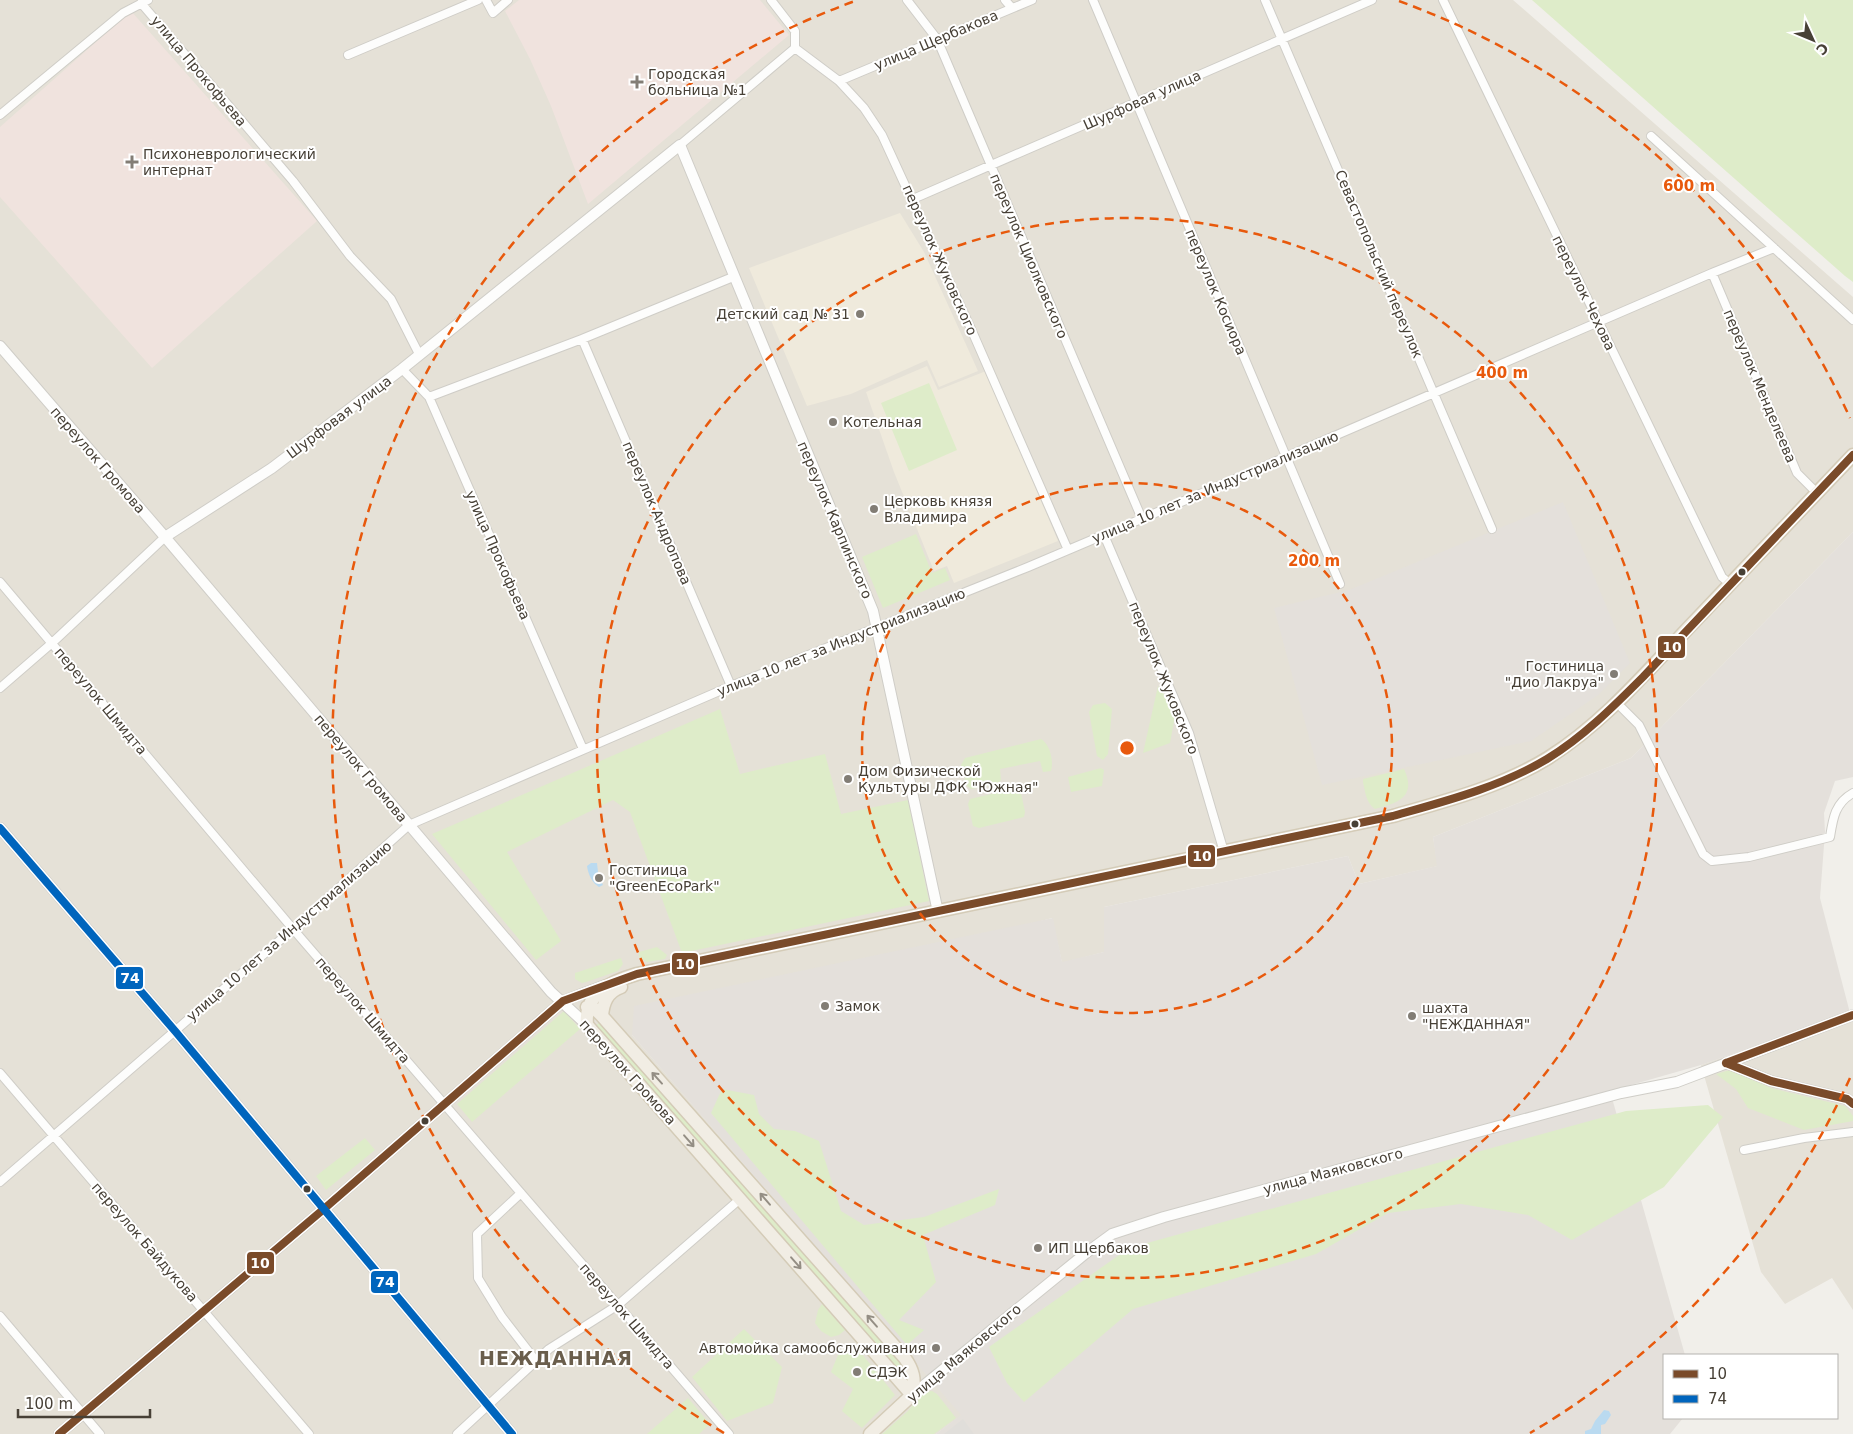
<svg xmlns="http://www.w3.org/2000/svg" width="1853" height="1434" font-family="'DejaVu Sans',sans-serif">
	<rect width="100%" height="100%" fill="#f1efea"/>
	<path fill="#e5e1d7" d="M0,0H1513L1853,297V532L1631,758L1433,837L1438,866L1359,884L1348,856L1104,907V952L1062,963L1052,918L632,1035L962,1415L936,1434H0Z
		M1853,1011V1310L1832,1278L1785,1304L1761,1272L1701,1065Z"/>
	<path fill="#e4e0db" d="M1563,502L1630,663L1598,695L1531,741L1322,785L1274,608L1349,590Z
		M1853,532V777L1835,781L1824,813L1825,832L1820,898L1850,1013L1701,1065L1610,1091L1685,1355H1664V1418H1683L1670,1434H936L961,1415L632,1035L634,1006L1053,918L1062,962L1104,952V907L1348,856L1359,884L1437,866L1433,837L1631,758Z"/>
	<path fill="#efeadc" d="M900,213L924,252L978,371L939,387L927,360L851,394L807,406L749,268Z
		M927,366L938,390L986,371L1058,541L954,583L947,566L934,571L894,472L866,392Z"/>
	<path fill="#f0e3de" d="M519,0H760L789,35L588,204L551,106L530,59L505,11Z
		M131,11L317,221L152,368L0,197V127Z"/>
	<path fill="#deecc9" d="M1532,0H1853V282L1845,276Z
		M929,383L957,450L909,471L881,403Z
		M916,534L932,573L945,568L950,580L883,608L862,557Z
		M1158,686L1176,710L1170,743L1143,753Z
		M1105,703L1112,709L1108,754L1103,760L1097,756L1089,712L1093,705Z
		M720,709L740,774L825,754L841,814L908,800L929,901L682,953L630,812L613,800L507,852L561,941L536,960L432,834Z
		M1041,739C1050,744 1054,761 1051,771L1043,772L1040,761L1000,769L1001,780L997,784L971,789L967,786L961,765L965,758Z
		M1101,768L1104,770L1102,786L1071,792L1068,777Z
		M1404,769C1417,797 1398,803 1375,809C1366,803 1365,791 1363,782V779Z
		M1013,789L1021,793L1025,812L1024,817L979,828L973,826L968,804L970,799Z
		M657,947L667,955L665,959L647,962L639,957V952Z
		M621,958L623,964L618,971L586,982L582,983L575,979V973Z
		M564,1011L580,1029L472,1122L457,1104Z
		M600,1022L903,1366L897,1372L594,1027Z
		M1730,1070L1771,1088L1845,1106L1853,1116V1121L1804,1130L1748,1108L1736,1089L1716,1074Z
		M722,1089L754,1095L759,1114L774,1129L795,1131L819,1141L841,1211L864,1225L924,1217L999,1189L995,1205L923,1235L936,1282L899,1320L924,1330L907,1345L711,1113Z
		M1708,1105L1723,1117L1664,1187L1572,1240L1528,1215L1461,1204L1388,1213L1316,1254L1133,1309L1024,1402L1007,1383L989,1347L1129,1248L1626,1111Z
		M365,1138L375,1150L326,1190L316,1176Z
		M822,1304L845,1330L839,1335L831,1337L821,1331L815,1323L818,1310Z
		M744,1329L782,1367L773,1403L727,1421L692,1377Z
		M858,1349L895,1395L862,1428L842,1411L853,1389L831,1372L840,1350Z
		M932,1391L937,1394L956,1418L934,1434H882L908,1411L923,1392Z
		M688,1398L710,1424L699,1434H647Z"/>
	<path fill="#e0deda" d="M963,1419L974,1434H944Z"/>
	<path fill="#badaf0" d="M591,863H597L598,872L603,877L601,881L603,885L599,887C592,883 588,874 587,866Z
		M1604,1410L1609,1411L1611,1415L1605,1424L1601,1425V1434H1585V1431L1591,1429L1595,1421Z"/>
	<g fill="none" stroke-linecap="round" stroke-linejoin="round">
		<defs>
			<path id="minor" d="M486,0L493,13L508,0
				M771,0L795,31V48L839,81L864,108L882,135L972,331L1068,550
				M907,0L937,39L1142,519
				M1005,0L1012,8
				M1093,0L1340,584
				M1265,0L1492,529
				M1443,0L1722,577L1730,584
				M141,3L293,181L350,256L391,299L419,354
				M348,55L478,0
				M839,81L1032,0
				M0,115L123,13L148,0
				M1651,136L1853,320
				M680,145L795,48
				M913,199L1372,0
				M1712,273L1797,473L1817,493
				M582,339L731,686
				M402,369L429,397L583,749
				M429,397L582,339L733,277
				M1104,535L1189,733L1224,852
				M0,582L293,929L729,1434
				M0,688L52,643L165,537
				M1622,708L1639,725L1703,854L1712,861L1749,857L1830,837C1833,818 1835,803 1853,793
				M0,1073L309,1434
				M1744,1150L1804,1138L1853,1132
				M0,1182L293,929L409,825L731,686L1028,567L1193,497L1712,273L1774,248
				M521,1193L477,1234L478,1278L502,1317L536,1361
				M0,1316L100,1434
				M457,1434L549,1349L618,1305L740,1199"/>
			<path id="tertiary" d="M0,346L165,537L551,992L587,1025
				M165,537L272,468L402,369L680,145L873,611L938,912
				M0,828L175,1031L512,1434
				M1726,1063L1771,1081L1847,1099L1853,1104
				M912,1395L1086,1253L1112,1234L1164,1217L1621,1093L1677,1082L1853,1015
				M59,1434L325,1208L563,1001L605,985"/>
			<path id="primary" d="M587,1007L595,1009L602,1016L904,1357C913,1369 916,1380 912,1395L587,1025C584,993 610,982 637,974L1393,816C1445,801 1501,787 1548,758C1605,722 1648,670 1694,622C1747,566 1800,511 1853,455
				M602,1016C603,1003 607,992 621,987
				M870,1434L912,1395"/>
		</defs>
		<use href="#minor" stroke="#cfcdc7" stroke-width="10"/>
		<use href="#tertiary" stroke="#cfcdc7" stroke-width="12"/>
		<use href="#primary" stroke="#d4cbb7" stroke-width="15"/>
		<use href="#minor" stroke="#fdfdfc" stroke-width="8"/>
		<use href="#tertiary" stroke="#fdfdfc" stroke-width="10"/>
		<use href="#primary" stroke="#f1ede4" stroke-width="12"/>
		<defs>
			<path id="bus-1" d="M1726,1063L1853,1015
				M1726,1063L1771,1081L1847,1099L1853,1104
				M59,1434L325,1208L563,1001L637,974L1393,816C1446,801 1500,787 1547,759C1583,737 1613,707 1643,677L1853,455"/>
			<path id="bus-2" d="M0,828L175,1031L512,1434"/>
		</defs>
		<use href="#bus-1" stroke="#fff" stroke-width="11"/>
		<use href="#bus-2" stroke="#fff" stroke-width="11"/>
		<use href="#bus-1" stroke="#7a4b2a" stroke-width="8"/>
		<use href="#bus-2" stroke="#0065bd" stroke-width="8"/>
	</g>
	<defs><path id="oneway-shaft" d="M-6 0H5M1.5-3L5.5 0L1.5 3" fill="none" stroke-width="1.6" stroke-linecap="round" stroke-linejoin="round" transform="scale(1.25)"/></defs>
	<g stroke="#948e84">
		<use href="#oneway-shaft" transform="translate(657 1078) rotate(-132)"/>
		<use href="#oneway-shaft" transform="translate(689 1141) rotate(49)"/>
		<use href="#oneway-shaft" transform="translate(765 1199) rotate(-131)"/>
		<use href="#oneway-shaft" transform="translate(796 1263) rotate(49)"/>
		<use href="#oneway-shaft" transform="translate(872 1321) rotate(-131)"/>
	</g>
	<g fill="none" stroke="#e8590c" stroke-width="2.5" stroke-dasharray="9 6">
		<circle cx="1127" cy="748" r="265"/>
		<circle cx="1127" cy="748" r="530"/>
		<path d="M1850 1078A795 795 0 0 1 1530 1433M724 1433A795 795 0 0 1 855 1M1399 1A795 795 0 0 1 1850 418"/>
	</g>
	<g fill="#827d75" stroke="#fff" stroke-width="2">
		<path d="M634.5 74.5h5v5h5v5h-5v5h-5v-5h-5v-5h5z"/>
		<path d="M129.5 154.5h5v5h5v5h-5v5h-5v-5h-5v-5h5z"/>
		<circle cx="860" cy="314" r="5"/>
		<circle cx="833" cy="422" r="5"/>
		<circle cx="874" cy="509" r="5"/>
		<circle cx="1614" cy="674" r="5"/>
		<circle cx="848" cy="779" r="5"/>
		<circle cx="599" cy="878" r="5"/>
		<circle cx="825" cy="1006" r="5"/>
		<circle cx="1412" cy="1016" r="5"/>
		<circle cx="1038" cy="1248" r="5"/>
		<circle cx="936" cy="1348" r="5"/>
		<circle cx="857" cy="1372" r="5"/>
	</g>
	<g fill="#474036" stroke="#fff" stroke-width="2">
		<circle cx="1742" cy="572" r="4.5"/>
		<circle cx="1355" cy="824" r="4.5"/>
		<circle cx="425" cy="1121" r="4.5"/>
		<circle cx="307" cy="1189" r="4.5"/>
	</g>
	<g text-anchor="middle" stroke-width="4" stroke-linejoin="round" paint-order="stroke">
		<g font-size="14" fill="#474036" stroke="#fff">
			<text transform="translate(936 40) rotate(-23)" y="5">улица Щербакова</text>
			<text transform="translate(199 71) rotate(50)" y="5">улица Прокофьева</text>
			<text transform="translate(1142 100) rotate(-24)" y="5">Шурфовая улица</text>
			<text transform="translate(1029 256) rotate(67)" y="5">переулок Циолковского</text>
			<text transform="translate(940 260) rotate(66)" y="5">переулок Жуковского</text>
			<text transform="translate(1379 264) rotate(67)" y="5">Севастопольский переулок</text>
			<text transform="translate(1216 292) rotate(67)" y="5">переулок Косиора</text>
			<text transform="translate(1584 293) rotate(64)" y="5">переулок Чехова</text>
			<text transform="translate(1760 386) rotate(67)" y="5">переулок Менделеева</text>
			<text transform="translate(339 417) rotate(-37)" y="5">Шурфовая улица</text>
			<text transform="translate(98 460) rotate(49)" y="5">переулок Громова</text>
			<text transform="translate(1215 487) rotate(-23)" y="5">улица 10 лет за Индустриализацию</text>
			<text transform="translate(657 513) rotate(67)" y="5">переулок Андропова</text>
			<text transform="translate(835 520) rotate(67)" y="5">переулок Карпинского</text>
			<text transform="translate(498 555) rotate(66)" y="5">улица Прокофьева</text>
			<text transform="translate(841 642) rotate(-22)" y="5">улица 10 лет за Индустриализацию</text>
			<text transform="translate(1164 678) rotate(68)" y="5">переулок Жуковского</text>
			<text transform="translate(101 701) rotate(50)" y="5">переулок Шмидта</text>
			<text transform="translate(361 768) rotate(50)" y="5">переулок Громова</text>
			<text transform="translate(289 931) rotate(-41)" y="5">улица 10 лет за Индустриализацию</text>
			<text transform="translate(363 1010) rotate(49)" y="5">переулок Шмидта</text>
			<text transform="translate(628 1072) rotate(48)" y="5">переулок Громова</text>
			<text transform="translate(1333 1171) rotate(-15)" y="5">улица Маяковского</text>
			<text transform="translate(145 1242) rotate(49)" y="5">переулок Байдукова</text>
			<text transform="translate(627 1316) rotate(49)" y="5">переулок Шмидта</text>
			<text transform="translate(964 1353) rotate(-40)" y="5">улица Маяковского</text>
		</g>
		<g font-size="14" fill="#474036" stroke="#fff" text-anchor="start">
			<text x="648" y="79">Городская<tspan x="648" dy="16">больница №1</tspan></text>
			<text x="143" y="159">Психоневрологический<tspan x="143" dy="16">интернат</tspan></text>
			<text x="850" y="319" text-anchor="end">Детский сад № 31</text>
			<text x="843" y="427">Котельная</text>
			<text x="884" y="506">Церковь князя<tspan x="884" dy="16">Владимира</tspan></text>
			<text x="1604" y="671" text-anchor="end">Гостиница<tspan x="1604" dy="16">"Дио Лакруа"</tspan></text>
			<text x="858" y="776">Дом Физической<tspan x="858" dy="16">Культуры ДФК "Южная"</tspan></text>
			<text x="609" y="875">Гостиница<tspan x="609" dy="16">"GreenEcoPark"</tspan></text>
			<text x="835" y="1011">Замок</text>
			<text x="1422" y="1013">шахта<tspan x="1422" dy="16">"НЕЖДАННАЯ"</tspan></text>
			<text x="1048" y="1253">ИП Щербаков</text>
			<text x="926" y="1353" text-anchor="end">Автомойка самообслуживания</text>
			<text x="867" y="1377">СДЭК</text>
		</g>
		<g font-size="19" font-weight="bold" letter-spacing="1" fill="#6a5e4c" stroke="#fff">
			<text x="556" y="1365">НЕЖДАННАЯ</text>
		</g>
	</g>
	<circle cx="1127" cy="748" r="8" fill="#e8590c" stroke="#fff" stroke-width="2.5"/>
	<g font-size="15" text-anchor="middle" font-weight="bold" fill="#e8590c" stroke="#fff" stroke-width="4" stroke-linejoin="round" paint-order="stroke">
		<text x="1689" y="191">600 m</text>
		<text x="1502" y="378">400 m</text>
		<text x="1314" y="566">200 m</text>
	</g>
	<g stroke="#fff" stroke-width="2">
		<rect x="1657" y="635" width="29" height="24" rx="5" fill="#7a4b2a"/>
		<rect x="1187" y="844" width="29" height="24" rx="5" fill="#7a4b2a"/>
		<rect x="671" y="952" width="28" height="24" rx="5" fill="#7a4b2a"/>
		<rect x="115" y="966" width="29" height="24" rx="5" fill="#0065bd"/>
		<rect x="246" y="1251" width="29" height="24" rx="5" fill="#7a4b2a"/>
		<rect x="370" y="1270" width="29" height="24" rx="5" fill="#0065bd"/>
	</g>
	<g font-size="14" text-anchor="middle" font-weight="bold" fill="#fff">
		<text x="1672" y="652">10</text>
		<text x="1202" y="861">10</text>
		<text x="685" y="969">10</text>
		<text x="130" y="983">74</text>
		<text x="260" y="1268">10</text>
		<text x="385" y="1287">74</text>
	</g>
	<rect x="1663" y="1354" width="175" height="65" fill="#ffffff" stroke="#b5b3af"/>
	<rect x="1673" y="1370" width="25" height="8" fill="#7a4b2a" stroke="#b5b3af"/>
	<text x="1708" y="1379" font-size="15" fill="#474036">10</text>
	<rect x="1673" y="1395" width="25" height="8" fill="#0065bd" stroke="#b5b3af"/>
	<text x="1708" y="1404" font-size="15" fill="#474036">74</text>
	<g transform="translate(1813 40) rotate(134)" stroke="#ffffff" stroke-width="4" paint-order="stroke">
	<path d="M0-4L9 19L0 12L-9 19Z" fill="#474036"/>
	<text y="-8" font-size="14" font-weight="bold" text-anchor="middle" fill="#474036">С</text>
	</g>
	<path d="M18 1409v8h132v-8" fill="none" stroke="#474036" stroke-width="2.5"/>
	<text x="25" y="1409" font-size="15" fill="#474036" stroke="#ffffff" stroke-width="4" paint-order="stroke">100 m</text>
</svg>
